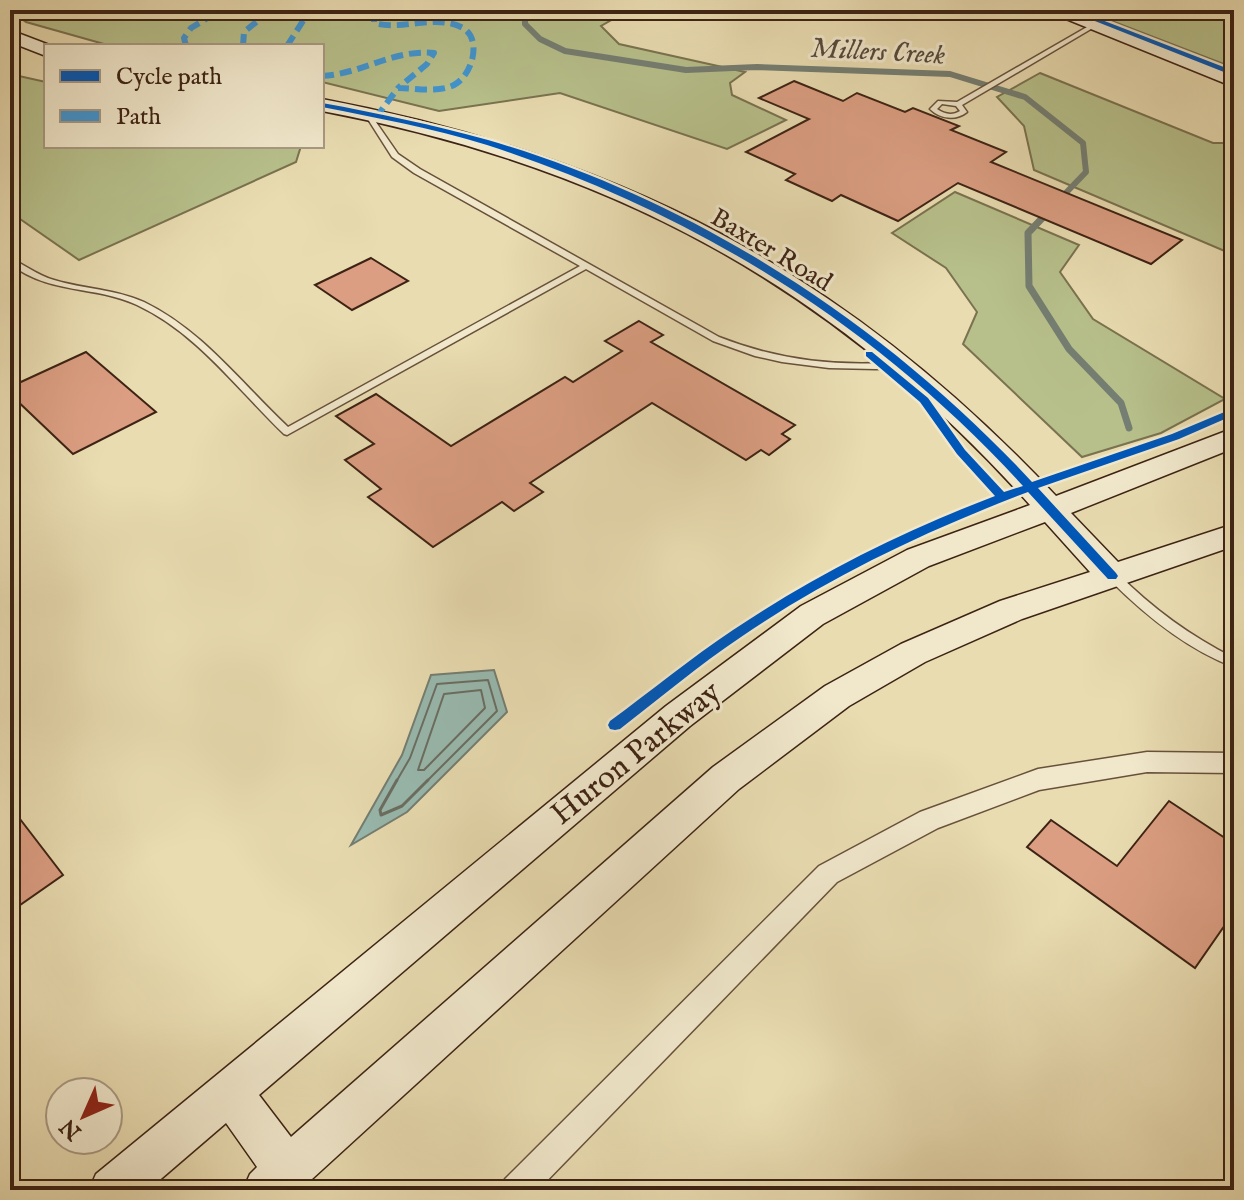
<svg xmlns="http://www.w3.org/2000/svg" width="1244" height="1200" font-family="'IM FELL English',serif">
	<rect width="100%" height="100%" fill="#e9dcb1"/>
	<filter id="stains"><feTurbulence type="fractalNoise" baseFrequency=".0025" numOctaves="4"/><feColorMatrix values="0 0 0 0 .2 0 0 0 0 .09 0 0 0 0 .02 0 0 0 .5 -.17"/></filter>
	<radialGradient id="worn" r=".72"><stop offset=".6" stop-color="#630" stop-opacity="0"/><stop offset="1" stop-color="#630" stop-opacity=".3"/></radialGradient>
	<path fill="#b7c08b" stroke="#7a7250" stroke-width="2" d="M10,10H629L601,26L619,44L745,72L730,83L732,95L786,120L727,149L560,93L439,111L322,82V46H111L26,22Z
		M1083,10H1234V68Z
		M1040,73L1213,143H1234V255L1034,170L1024,126L997,97Z
		M10,74L46,82V146H301L296,162L79,260L10,212Z
		M955,192L1079,245L1060,272L1093,319L1225,399L1161,433L1082,457L963,344L977,312L946,268L892,233Z"/>
	<path fill="#98bab0" stroke="#747e72" stroke-width="2" d="M494,670L507,712L407,812L351,845L402,755L431,675Z"/>
	<g fill="none" stroke-linecap="round" stroke-linejoin="round">
		<path stroke="#6a6e62" stroke-width="2" d="M481,690L485,708L424,770H418L444,694Z
			M396,782L410,758L437,684L488,680L497,711L426,782"/>
		<path stroke="#6a6e62" stroke-width="3" d="M397,780L380,810L381,815L402,806L428,780"/>
		<path stroke="#747e72" stroke-width="6" d="M525,10V24L540,39L565,51L686,70L757,67L950,74L1025,97L1083,143L1086,172L1060,199"/>
		<path stroke="#747e72" stroke-width="7" d="M1050,210L1028,233L1029,286L1069,349L1121,403L1129,428"/>
	</g>
	<path fill="#db9e82" stroke="#3d2314" stroke-width="2" d="M794,81L843,101L857,93L905,112L913,108L959,126L951,130L1006,152L991,162L1182,240L1151,264L958,183L898,221L841,195L832,201L786,180L795,174L746,152L809,119L759,98Z
		M371,258L408,281L352,310L315,285Z
		M639,321L663,335L651,342L795,425L782,434L790,439L769,455L761,450L746,460L652,403L530,483L543,492L514,511L502,502L433,547L368,497L381,489L345,460L374,444L336,416L376,394L451,446L565,377L573,382L622,351L605,341Z
		M86,352L156,412L73,454L10,394V387Z
		M1169,801L1234,844V912L1195,968L1027,847L1051,820L1117,866Z
		M10,806L63,875L10,912Z"/>
	<g fill="none" stroke-linecap="round" stroke-linejoin="round">
		<defs>
			<path id="lane" d="M1094,23L1097,25L1096,26L962,105L967,112C956,121 940,119 930,109L938,101L957,102ZM942,104L956,106L960,111C952,116 944,114 937,109Z
				M365,112H369L398,154L420,169L719,337C777,360 836,367 898,362L903,365L898,368L876,369L829,368L782,362L755,356L713,341L586,269L287,435L284,434C237,389 197,333 137,305C94,285 51,295 10,264V258C25,265 37,275 54,280C83,289 115,289 144,302C202,330 242,384 288,427L580,266L414,173L392,157L364,113Z
				M1113,572L1117,573C1152,608 1190,636 1234,658V667C1186,649 1145,615 1109,579L1108,576Z"/>
			<path id="street" d="M1147,752L1234,753V773L1147,772L1039,790L938,828L837,882L538,1190H500L505,1179L819,866L920,812L1038,769Z"/>
			<path id="secondary" d="M1044,10H1069L1234,74V87Z
				M10,30L52,46H46V56L10,42Z
				M322,99C622,156 846,272 1056,496L1234,428V448L1071,513L1118,562L1234,524V546L1022,619L925,662L849,706L739,789L300,1190H243L250,1174L257,1167L226,1123L148,1190H89L96,1174L666,706L801,606L907,550L1030,505C833,285 611,166 322,111ZM1045,522L1090,572L1000,601L901,644L825,686L713,767L291,1137L259,1095L690,726L823,624L929,566Z"/>
		</defs>
		<use href="#lane" stroke="#68513b" stroke-width="3"/>
		<use href="#street" stroke="#68513b" stroke-width="3"/>
		<use href="#secondary" stroke="#3d2314" stroke-width="3"/>
		<use href="#lane" fill="#f1e8cc" fill-rule="evenodd"/>
		<use href="#street" fill="#f1e8cc" fill-rule="evenodd"/>
		<use href="#secondary" fill="#f1e8cc" fill-rule="evenodd"/>
		<path stroke="#3f95d3" stroke-width="6" stroke-dasharray="12 6" stroke-linecap="butt" d="M374,10V23C402,31 434,14 461,27C483,37 473,75 454,85C438,93 415,88 398,88L377,116
			M186,46L184,38L191,28L221,10
			M243,46L244,32L271,10
			M287,46L310,10
			M322,76C362,74 393,49 434,53L427,64L398,88"/>
		<defs>
			<path id="cycleway" d="M1067,10H1076L1234,71V76Z
				M322,103C378,113 433,125 488,140C695,200 887,325 1032,482L1172,434L1234,408V415L1179,439L1038,488L1116,573L1118,576L1116,579H1108L1028,492C928,530 830,576 741,637C699,665 660,698 620,729L615,730L610,729L608,725L610,721C651,691 691,658 733,630C815,575 903,531 995,496L957,454L920,402L866,356V352H872L928,398L965,450L1004,492L1023,486C876,325 694,212 487,145C433,128 377,118 322,107Z"/>
		</defs>
		<use href="#cycleway" stroke="#f1e8cc" stroke-width="5"/>
		<use href="#cycleway" fill="#0057b8" fill-rule="evenodd"/>
	</g>
	<g text-anchor="middle" stroke-width="6" stroke-linejoin="round" paint-order="stroke">
		<g font-size="26" fill="#3d2314" stroke="#f1e8cc">
			<text transform="translate(772 249) rotate(31)" y="9">Baxter Road</text>
		</g>
		<g font-size="28" font-style="italic" fill="#54493b" stroke="#f1e8cc">
			<text transform="translate(878 50) rotate(3)" y="10">Millers Creek</text>
		</g>
		<g font-size="32" fill="#3d2314" stroke="#f1e8cc">
			<text transform="translate(635 752) rotate(-39)" y="11">Huron Parkway</text>
		</g>
	</g>
	<rect width="1244" height="1200" fill="none" stroke="#e9dcb1" stroke-width="40"/>
	<rect x="12" y="12" width="1220" height="1176" fill="none" stroke="#3d2314" stroke-width="4"/>
	<rect x="20" y="20" width="1204" height="1160" fill="none" stroke="#3d2314" stroke-width="2"/>
	<rect x="44" y="44" width="280" height="104" fill="#f1e8cc" stroke="#a99982" stroke-width="2"/>
	<rect x="60" y="70" width="40" height="12" fill="#0057b8" stroke="#a99982" stroke-width="2"/>
	<text x="116" y="84" font-size="24" fill="#3d2314">Cycle path</text>
	<rect x="60" y="110" width="40" height="12" fill="#3f95d3" stroke="#a99982" stroke-width="2"/>
	<text x="116" y="124" font-size="24" fill="#3d2314">Path</text>
	<g transform="translate(84 1116) rotate(225)"><circle r="38" fill="#f1e8cc" stroke="#a99982" stroke-width="2"/>
	<path d="M0-6L14 30L0 20L-14 30Z" fill="#8f2418"/>
	<text y="-12" font-size="22" font-weight="bold" text-anchor="middle" fill="#3d2314">N</text>
	</g>
	<rect width="100%" height="100%" filter="url(#stains)"/>
	<rect width="100%" height="100%" fill="url(#worn)"/>
</svg>
